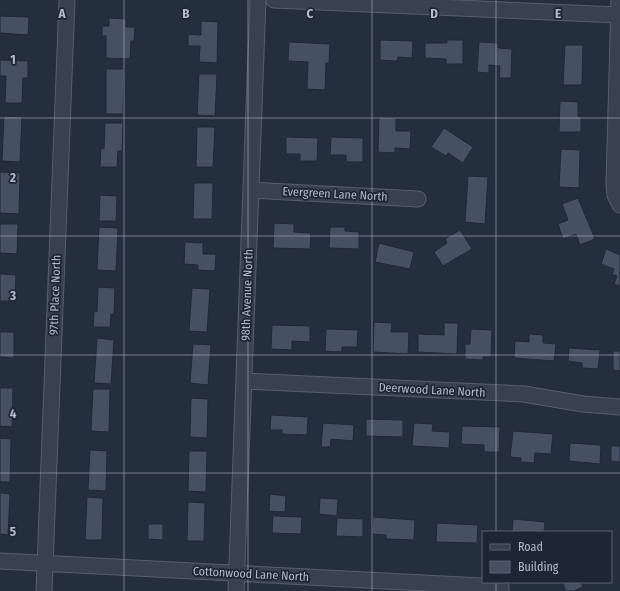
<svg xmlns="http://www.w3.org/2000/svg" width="620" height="591" font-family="'Fira Sans Condensed',sans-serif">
	<rect width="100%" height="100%" fill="#242f3e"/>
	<path fill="#455162" stroke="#1f2835" d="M0,16L29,17L28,35L0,33Z
		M109,18L126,19V27H135L134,41H131L130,59L106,58V36H102V26H109Z
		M201,21L218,22L217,63L199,62L200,46H188V34L201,35Z
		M380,40L413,41L412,58L398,57L397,61L380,60Z
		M447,40H463V64H446V59L425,58V43H447Z
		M289,42L330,44L329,63H326L325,90L307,89L308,62L288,61Z
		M479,42L498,43V48L512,49L511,78H499L500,66L489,65V73L477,72Z
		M565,45H583L582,85H563Z
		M0,60L28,61V78H23L22,103H5L6,76H0Z
		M106,69H124L123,114H106Z
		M199,74H217L215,116L197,115Z
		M560,101L578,102V116L581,117V132H559Z
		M4,116L22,117L20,162L2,161Z
		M379,117L396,118V131H411L410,149L395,148V153L378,152Z
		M105,123H123L122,151H118L117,167H100L101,148L104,149Z
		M197,127H215L213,167H196Z
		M444,128L473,147L463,163L448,153L446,156L431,147Z
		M286,137L318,138L317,161H300V154H286Z
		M331,137L363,138V162H346V155H330Z
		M561,149L580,150L579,188L559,187Z
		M0,172L20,173L19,214L0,213Z
		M468,176L488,177L485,224L465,222Z
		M194,183H213L212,219H193Z
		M100,195L117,196L116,221H99Z
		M578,198L595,239L580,245L576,234L563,239L558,224L568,220L562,204Z
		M274,223L294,224V232L311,233L310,249L273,248Z
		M0,224H18L17,254L0,253Z
		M99,227L118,228L116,271L97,270Z
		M330,227H345V231L359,232V249L329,248Z
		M460,230L472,249L443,266L434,252L447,243L445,239Z
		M185,242L203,243V254H216L215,271L198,270V265L184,264Z
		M379,243L414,252L410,269L375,262Z
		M606,249L620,255V286L614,284L617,276L612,274L614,269L601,264Z
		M0,274L16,275L15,301H0Z
		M98,287L115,288L114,314H111L110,327H93L94,311L97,312Z
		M192,288L210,289L207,332L189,331Z
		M374,322L392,323L391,332H409L408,354L373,352Z
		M444,323H458L457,354L418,352V334L444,335Z
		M272,325L310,326V342L292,341V350L271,349Z
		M326,329L358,330L357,347H342V352L325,351Z
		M471,329L492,330L491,357H483V360L465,359V344H470Z
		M0,332H14V358L0,357Z
		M529,334L543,335V343L556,344L554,361L514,358L515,341L529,342Z
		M97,338L114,340L111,384L94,383Z
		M193,344L211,345L208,385L190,383Z
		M569,348L600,350L598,369L582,368V363L568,361Z
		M613,351H620V371L613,370Z
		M0,388H13L12,427L0,426Z
		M93,389H110L109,432L91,431Z
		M191,398L208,399L207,438L190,437Z
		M271,415L308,417L307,435L282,434V430H270Z
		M366,419L403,420V437L366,436Z
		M323,423L354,425L353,441L331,439L330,447H321Z
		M414,423L433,424L432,431L450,432L449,448L412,446Z
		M462,426L500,427L499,452H484V445L461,444Z
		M513,431L553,434L551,454L535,453L534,463L521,462V458L510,457Z
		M0,438L11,439L10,482H0Z
		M570,443L601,445L600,464L569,461Z
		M611,446H620V462L611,461Z
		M90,450L107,451L106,491L88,490Z
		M189,451H207L206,492L188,491Z
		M0,493L10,494L8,535L0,534Z
		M270,494L286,496L285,512L269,511Z
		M87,497L103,498L102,540H85Z
		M320,498L338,499L337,516L319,514Z
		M188,502L205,503L204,541H187Z
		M273,516L302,517L301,534L272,533Z
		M373,517L415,520L414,540L386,539V535L372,534Z
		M337,518L363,519V537L336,536Z
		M513,519L545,522L544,532H512Z
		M437,523L478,525L477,543L436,542Z
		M148,524H163V540L148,539Z
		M562,582H581L583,587L574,591H566Z"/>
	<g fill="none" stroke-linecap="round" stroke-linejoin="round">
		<defs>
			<path id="minor" d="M274,0L619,15
				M619,0L614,184L615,195L620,205
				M251,190L418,199
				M244,381L524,394L583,404L620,407
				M0,561L501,587V591
				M44,591L67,0
				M236,591L258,0"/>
		</defs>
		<use href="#minor" stroke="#565f6c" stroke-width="17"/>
		<use href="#minor" stroke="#38414e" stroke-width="15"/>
	</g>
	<path fill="none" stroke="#b4bcc9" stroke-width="1" stroke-opacity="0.55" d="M124,0V591M248,0V591M372,0V591M496,0V532M0,118H620M0,236H620M0,355H620M0,473H620M496,582V591"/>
	<g text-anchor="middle" stroke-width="3.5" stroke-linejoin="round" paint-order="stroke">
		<g font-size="12" fill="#b4bcc9" stroke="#1d2633">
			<text transform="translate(335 194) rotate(3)" y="4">Evergreen Lane North</text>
			<text transform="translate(55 295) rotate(-88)" y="4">97th Place North</text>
			<text transform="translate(247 295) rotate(-88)" y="4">98th Avenue North</text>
			<text transform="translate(432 390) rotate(3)" y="4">Deerwood Lane North</text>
			<text transform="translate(251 574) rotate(3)" y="4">Cottonwood Lane North</text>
		</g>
	</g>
	<g font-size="13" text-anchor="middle" font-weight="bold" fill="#b4bcc9" stroke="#1d2633" stroke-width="3.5" stroke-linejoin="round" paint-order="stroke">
		<text x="62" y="18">A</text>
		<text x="186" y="18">B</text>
		<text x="310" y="18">C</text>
		<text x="434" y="18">D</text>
		<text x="558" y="18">E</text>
		<text x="13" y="64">1</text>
		<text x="13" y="182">2</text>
		<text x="13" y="300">3</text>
		<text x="13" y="418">4</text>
		<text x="13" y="536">5</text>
	</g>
	<rect x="482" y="531" width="130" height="52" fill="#1d2633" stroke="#59626f"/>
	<rect x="490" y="544" width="20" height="6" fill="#38414e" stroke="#59626f"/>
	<text x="518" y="551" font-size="12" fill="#b4bcc9">Road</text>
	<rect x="490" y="561" width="20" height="12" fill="#455162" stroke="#59626f"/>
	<text x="518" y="571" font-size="12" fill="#b4bcc9">Building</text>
</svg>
